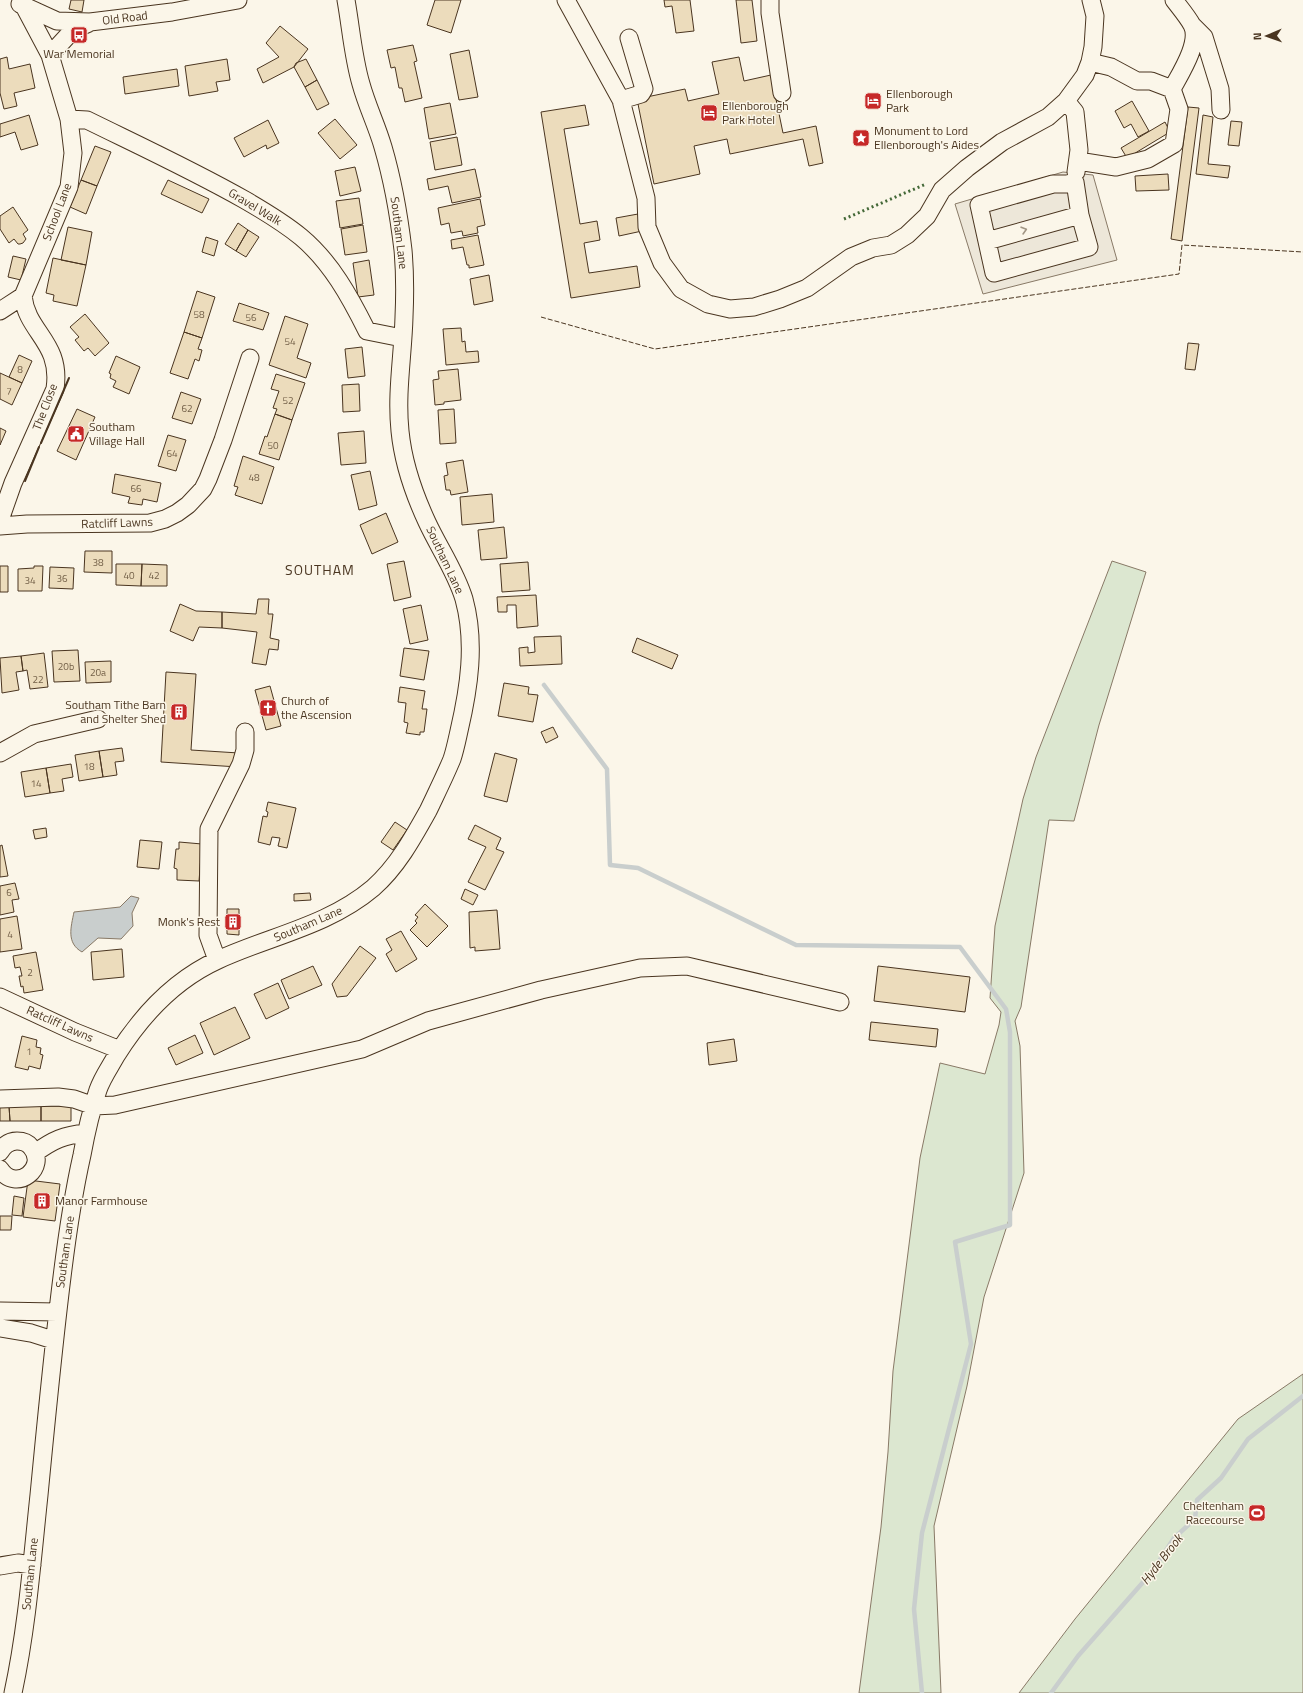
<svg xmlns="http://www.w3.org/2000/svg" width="1303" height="1693" font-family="'Titillium Web',sans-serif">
	<rect width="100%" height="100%" fill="#fbf6e9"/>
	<path fill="#dce7d0" stroke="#887966" d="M1112,561L1146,572L1099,725L1074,821L1049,820L1021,1007L1015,1021L1020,1046L1024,1173L984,1297L967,1386L934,1526L941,1693H859L881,1527L888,1452L893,1371L920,1158L940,1063L985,1074L999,1025L1001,1012L990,998L995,926L1023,799L1036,757Z
		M1303,1374V1693H1019L1075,1619L1238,1419Z"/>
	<path fill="#ede7d9" stroke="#887966" d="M1063,172L1093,175L1117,260L983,294L955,204Z"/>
	<path fill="#c9cecd" stroke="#887966" d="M131,896L139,898L132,913L133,926L121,939L98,938L82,952C66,943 71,927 74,912L120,907Z"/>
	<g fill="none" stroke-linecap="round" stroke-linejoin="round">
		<path stroke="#c9cecd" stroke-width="4.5" d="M544,685L607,769L610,865L638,868L796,945L960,947L1006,1009L1010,1032V1225L955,1242L971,1344L922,1533L914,1609L922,1693
			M1051,1693L1078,1656L1152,1572L1174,1538L1195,1519L1197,1500L1221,1478L1248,1439L1303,1396"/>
	</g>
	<path fill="#ecdcbc" stroke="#4a3520" d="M71,0H84L82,12L69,9Z
		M435,0H461L451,33L427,25Z
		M664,0H690L694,31L676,33L672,6L665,7Z
		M736,0H752L757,41L741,43Z
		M280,26L308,49L294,67L263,83L257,69L279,57L266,43Z
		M413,45L417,61L414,62L422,98L405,102L402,88H399L395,67L391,68L387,50Z
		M469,50L478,97L459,100L450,54Z
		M7,57L9,69L30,64L35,88L14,93L17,106L4,109L0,93V59Z
		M739,57L744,81L771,75L783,133L816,126L823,163L809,166L803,139L730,154L727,139L694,146L700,174L654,184L637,99L685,89L688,101L719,94L712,62Z
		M227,59L230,80L216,82L218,91L189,96L185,66Z
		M306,59L317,80L305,87L294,67L296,63Z
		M177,69L179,86L125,94L123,77Z
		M317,80L329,104L317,110L305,87Z
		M1132,101L1149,131L1138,137L1131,124L1124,128L1115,111Z
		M450,103L456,134L429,139L424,108Z
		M585,105L589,125L564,129L580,224L597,221L600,240L584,243L589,273L637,266L640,287L571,298L541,112Z
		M1188,107L1199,108L1182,241L1171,239Z
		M29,115L38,145L21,150L15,132L0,137V124Z
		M1203,115L1213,117L1208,164L1230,166L1228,178L1196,174Z
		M335,119L357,145L340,159L318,133Z
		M268,120L279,143L267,149L266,145L244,157L234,138Z
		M1231,121L1242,122L1239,146L1228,145Z
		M1165,122L1170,132L1127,158L1121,148Z
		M457,137L462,165L435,170L430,142Z
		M95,146L111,152L97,186L81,180Z
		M355,167L361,191L340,196L335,171Z
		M475,169L481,197L452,203L448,186L429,190L427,179Z
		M1168,174L1169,190L1136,191L1135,176Z
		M81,180L97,186L86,214L70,207Z
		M168,180L209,199L202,213L161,194Z
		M359,198L363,224L340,228L336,201Z
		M480,199L485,225L477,227L478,233L463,236L462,231L451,233L449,223L441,225L438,208Z
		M13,207L28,230L23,234L26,239L23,243L20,244H18L14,239L9,243L0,229V216Z
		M638,214L642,231L619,236L616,218Z
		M238,223L248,230L236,251L225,244Z
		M363,225L367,252L345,255L341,229Z
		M68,227L92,232L86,265L61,260Z
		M248,230L259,237L246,257L236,251Z
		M478,235L484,265L469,268V265H467L463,247L452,249L451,240Z
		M206,237L218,241L214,256L202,252Z
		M13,256L26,259L21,280L8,277Z
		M53,258L86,265L77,306L53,301L54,295L46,293Z
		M369,260L374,295L358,297L353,263Z
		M489,275L493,301L474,305L470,279Z
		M197,291L215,297L202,338L184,332Z
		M239,303L269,313L263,330L233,321Z
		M85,314L109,343L95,356L88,348L84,351L75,340L79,337L70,327Z
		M285,316L308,324L297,358L311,363L306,378L269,365Z
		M461,328L462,342L465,341L466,352L478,351L479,362L446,365L443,329Z
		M184,332L202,338L198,349L202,350L199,361L195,359L188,379L170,373Z
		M1188,343L1199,344L1195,370L1185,369Z
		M362,347L365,376L348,378L345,349Z
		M19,355L32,361L22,383L9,377Z
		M116,356L140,367L129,394L113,387L116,381L110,378L111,374L109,373Z
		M458,369L461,400L444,402V404L435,405L433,380L439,379L438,371Z
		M0,373L22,383L12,405L0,399Z
		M276,374L305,383L292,420L275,414L277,409L273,408L279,391L271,389Z
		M359,384L360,411L343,412L342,385Z
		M181,392L201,399L192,424L172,418Z
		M77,409L95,417L76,460L57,451Z
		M454,409L456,443L440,444L438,410Z
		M275,414L292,420L279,460L259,454L265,436L267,437Z
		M0,428L6,431L0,445Z
		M364,431L366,463L341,465L338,433Z
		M168,435L186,440L176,471L158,466Z
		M243,456L274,467L262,504L235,495L238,487L234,486Z
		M463,460L468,492L451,495L450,490H446L444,476L448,475L446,463Z
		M370,471L377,505L359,510L351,475Z
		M115,474L161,483L157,502L143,499L142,505L128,503L130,497L112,493Z
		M492,494L494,522L462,525L460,497Z
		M386,513L398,542L372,554L360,525Z
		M504,527L507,558L481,560L478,530Z
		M85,551H112V573L84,572Z
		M404,561L411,597L394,601L387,564Z
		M528,562L530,590L502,592L500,564Z
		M116,564H142L141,586L116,585Z
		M142,564L167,565V586H141Z
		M0,566H8V592H0Z
		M34,566H43L42,591H18V569L34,568Z
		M50,567L74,568L73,589L49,588Z
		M536,595L538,626L517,628L516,605H507V612H498L497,597Z
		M258,599H269L268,614H273L270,638L279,640L278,650L269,649L266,665L252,663L257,632L222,628V612L256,614Z
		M180,604L196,611L222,612V628L199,627L193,641L170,631Z
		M421,605L428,640L410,644L403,609Z
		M561,636L562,664L520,666L519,648L528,647V653L535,652L534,637Z
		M637,638L678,655L672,669L632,652Z
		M404,648L429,651L424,680L400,676Z
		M78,650L80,681L54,682L52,651Z
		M44,653L48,687L30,689L27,670L23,671L21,656Z
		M21,656L23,671L16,672L19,690L2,693L0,658Z
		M111,661V682L86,683L85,662Z
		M166,672L196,674L191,750L239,753L238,767L161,762Z
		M504,683L529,687L528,694L538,695L533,722L498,716Z
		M270,686L281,726L266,730L255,690Z
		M400,687L425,691L422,709H427L424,732H420V735L406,733L408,723L404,722L406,703L398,702Z
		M553,727L558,737L546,743L541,732Z
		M122,748L124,761L115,762L117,775L103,777L99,751Z
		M99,751L103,777L79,781L75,755Z
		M495,753L517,759L507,802L484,796Z
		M71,764L73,777L62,779L64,791L50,793L46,768Z
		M46,768L50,793L25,797L21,772Z
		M268,802L296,808L287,848L278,846L280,838L272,837L270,845L258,842L263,816L267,817L268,812L266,811Z
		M395,822L407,830L393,850L381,842Z
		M475,825L501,838L496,849L504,852L485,890L468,882L486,847L468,839Z
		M46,828L47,837L35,839L33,830Z
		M140,840L162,842L159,869L137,867Z
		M179,842L202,844L199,881L177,880V869L174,868L176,849H179Z
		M2,845L8,876L0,877V846Z
		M15,883L19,899L12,900L14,912L0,915V886Z
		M465,889L478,895L473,905L461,899Z
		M310,893L311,900L294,901V894Z
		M425,904L448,926L427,947L410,930L417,923L415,921L418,917L415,915Z
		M227,909H239V935L227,934Z
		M497,910L500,949L475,951V947L470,948L469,912Z
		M17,916L22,949L0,952V919Z
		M401,931L417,959L396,972L386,954L392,950L386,939Z
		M360,946L376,958L347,996L337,997L332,984Z
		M122,949L124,977L93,980L91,952Z
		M36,952L43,990L24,993L23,986L21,987L19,976H22L20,967L15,968L13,956Z
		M313,966L322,985L289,999L281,980Z
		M878,966L970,977L965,1012L874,1001Z
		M278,983L289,1008L266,1019L254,994Z
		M235,1007L250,1038L214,1055L200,1023Z
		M871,1022L938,1029L936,1047L869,1040Z
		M195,1035L203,1053L176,1065L168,1048Z
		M22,1036L37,1040L36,1047L41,1048L40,1054L43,1055L40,1069L29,1066L28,1070L15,1067Z
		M734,1039L737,1061L709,1065L707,1043Z
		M0,1106H9L10,1121H0Z
		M9,1106H41V1121H10Z
		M41,1106H71V1121H41Z
		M28,1180L60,1184L55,1221L23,1217Z
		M14,1196L24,1198L22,1216L12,1215Z
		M0,1216H12L11,1230H0Z"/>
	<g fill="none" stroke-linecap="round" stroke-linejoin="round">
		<defs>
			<path id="minor" d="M566,0L621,100L646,198L647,227L662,263L681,289L708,304L730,309L754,307L780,299L807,288L851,257L873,248L891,245L907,235L927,216L942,190L967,168L1002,142L1048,117L1066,101L1085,75L1090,62L1093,47L1095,16L1091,0
				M770,0V13L782,93
				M20,4L57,21L90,22L172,12L238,0
				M1193,26L1204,37L1220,89L1221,110
				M50,55L73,30L89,23
				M1172,89C1180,74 1201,42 1192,25C1187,16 1180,8 1174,0
				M621,100L641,94L644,89L629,38
				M1066,101L1075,112L1079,150L1076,172
				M69,119L87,120C140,146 194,171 245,200C264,211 284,223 301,237C331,262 350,297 367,331L402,338
				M1078,161L1116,167L1148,159L1174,144L1179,109L1172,89L1151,81H1137L1111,67L1090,62
				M1075,182L1080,215L1089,247L994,273L979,205L1053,184H1067Z
				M987,241L1080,215
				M0,311L23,296
				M0,520L13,483L55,389C62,342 27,333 23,296L69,187L73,153L69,119L50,55L24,6
				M0,526L27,524L150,523L165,519L177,513L188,505L203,489L208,479L223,440L250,358
				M0,753L34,734L98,719
				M217,960L208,935L209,829L241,764L245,750V732
				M0,997L75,1032L120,1050
				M0,1099L58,1097L74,1099L94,1106L115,1105L362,1049L428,1021L541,990L640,968L687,966L840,1002
				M0,1152C4,1145 10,1141 17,1141C23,1141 28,1143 31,1147C49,1167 16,1194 0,1169
				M35,1153C53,1140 64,1135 86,1133
				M0,1311L57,1312
				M0,1328L31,1333L53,1340
				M0,1566L18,1563L32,1565
				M13,1693C27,1628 32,1561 39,1495C46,1422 53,1349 62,1277C67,1236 73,1195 82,1155C86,1133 91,1111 98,1090C102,1078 110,1067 116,1056C141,1016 174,980 218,960C270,936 328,926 373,888C397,867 413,838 428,811C436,794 445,776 452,759C455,750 457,740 459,731C469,688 476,643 464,599C456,572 439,548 427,522C414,494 403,462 400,431C396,393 403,355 404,317C405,295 405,272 403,250C399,216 393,181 383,147C377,126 367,106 361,84C353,57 351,28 346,0"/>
		</defs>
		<use href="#minor" stroke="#4a3520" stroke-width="19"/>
		<use href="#minor" stroke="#fbf6e9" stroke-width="17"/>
		<path stroke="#436837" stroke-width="3" stroke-dasharray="2 3" stroke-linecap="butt" d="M844,219L926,184"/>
		<path stroke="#4a3520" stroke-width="1" stroke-dasharray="5 2" stroke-linecap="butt" d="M541,317L655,349L1179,274L1182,245L1303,252"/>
		<path stroke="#4a3520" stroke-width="2" d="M41,443L69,378
			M25,481L39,447"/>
	</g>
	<defs><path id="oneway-chevron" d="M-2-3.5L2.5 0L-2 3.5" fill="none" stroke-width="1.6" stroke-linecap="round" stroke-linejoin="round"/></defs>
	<use stroke="#a29684" href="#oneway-chevron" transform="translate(1024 230) rotate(-16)"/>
	<defs>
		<symbol id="bus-square" viewBox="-11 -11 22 22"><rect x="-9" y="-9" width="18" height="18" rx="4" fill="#c62828" stroke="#fbf6e9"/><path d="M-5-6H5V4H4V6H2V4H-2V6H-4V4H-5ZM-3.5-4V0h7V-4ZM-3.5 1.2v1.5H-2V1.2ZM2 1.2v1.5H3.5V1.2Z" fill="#fff"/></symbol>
		<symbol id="hotel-square" viewBox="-11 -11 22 22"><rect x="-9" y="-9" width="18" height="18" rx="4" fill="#c62828" stroke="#fbf6e9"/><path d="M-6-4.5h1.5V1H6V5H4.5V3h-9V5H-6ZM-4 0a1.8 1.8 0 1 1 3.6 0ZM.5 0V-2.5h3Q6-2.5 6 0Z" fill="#fff"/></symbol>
		<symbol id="sight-square" viewBox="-11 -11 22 22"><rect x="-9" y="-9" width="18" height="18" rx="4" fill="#c62828" stroke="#fbf6e9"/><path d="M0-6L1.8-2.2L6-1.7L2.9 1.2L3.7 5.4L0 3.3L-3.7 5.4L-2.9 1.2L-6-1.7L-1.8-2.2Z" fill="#fff"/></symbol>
		<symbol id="civic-square" viewBox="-11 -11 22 22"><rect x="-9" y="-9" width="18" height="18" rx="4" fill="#c62828" stroke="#fbf6e9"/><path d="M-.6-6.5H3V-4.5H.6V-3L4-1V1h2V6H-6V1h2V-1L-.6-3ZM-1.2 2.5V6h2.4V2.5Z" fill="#fff"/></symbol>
		<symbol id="church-square" viewBox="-11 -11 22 22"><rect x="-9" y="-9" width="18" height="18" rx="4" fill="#c62828" stroke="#fbf6e9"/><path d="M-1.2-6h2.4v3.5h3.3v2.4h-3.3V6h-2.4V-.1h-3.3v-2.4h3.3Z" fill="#fff"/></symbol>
		<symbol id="building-square" viewBox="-11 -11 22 22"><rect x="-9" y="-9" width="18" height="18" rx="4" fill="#c62828" stroke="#fbf6e9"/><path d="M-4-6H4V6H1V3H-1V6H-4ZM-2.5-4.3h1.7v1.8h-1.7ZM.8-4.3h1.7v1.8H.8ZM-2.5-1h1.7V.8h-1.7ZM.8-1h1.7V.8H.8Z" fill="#fff"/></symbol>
		<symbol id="stadium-square" viewBox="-11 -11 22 22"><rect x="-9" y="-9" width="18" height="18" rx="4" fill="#c62828" stroke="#fbf6e9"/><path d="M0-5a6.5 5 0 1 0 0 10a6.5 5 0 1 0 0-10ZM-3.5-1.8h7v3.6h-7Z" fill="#fff"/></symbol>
	</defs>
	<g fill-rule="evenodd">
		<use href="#bus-square" x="69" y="25" width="20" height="20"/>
		<use href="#hotel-square" x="863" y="91" width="20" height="20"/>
		<use href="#hotel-square" x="699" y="103" width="20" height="20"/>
		<use href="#sight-square" x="851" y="128" width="20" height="20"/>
		<use href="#civic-square" x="66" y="424" width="20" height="20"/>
		<use href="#church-square" x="258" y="698" width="20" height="20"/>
		<use href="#building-square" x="169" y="702" width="20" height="20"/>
		<use href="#building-square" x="223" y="912" width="20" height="20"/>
		<use href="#building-square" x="32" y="1191" width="20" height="20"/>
		<use href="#stadium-square" x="1247" y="1503" width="20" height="20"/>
	</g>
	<g text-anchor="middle" stroke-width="3" stroke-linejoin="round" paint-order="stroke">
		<g font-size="10" fill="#725f47">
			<text x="199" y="318">58</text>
			<text x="251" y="321">56</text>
			<text x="290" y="345">54</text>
			<text x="20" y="373">8</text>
			<text x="9" y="395">7</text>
			<text x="288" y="404">52</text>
			<text x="187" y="412">62</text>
			<text x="273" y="449">50</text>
			<text x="172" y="457">64</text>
			<text x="254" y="481">48</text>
			<text x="136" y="492">66</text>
			<text x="98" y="566">38</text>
			<text x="129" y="579">40</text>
			<text x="154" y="579">42</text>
			<text x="62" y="582">36</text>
			<text x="30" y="584">34</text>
			<text x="66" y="670">20b</text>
			<text x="98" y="676">20a</text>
			<text x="38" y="683">22</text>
			<text x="89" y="770">18</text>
			<text x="36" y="787">14</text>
			<text x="9" y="896">6</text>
			<text x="10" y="938">4</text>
			<text x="30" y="976">2</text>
			<text x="29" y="1055">1</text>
		</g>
		<g font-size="12" fill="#4a3520" stroke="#fbf6e9">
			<text transform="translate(125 18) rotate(-7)" y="4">Old Road</text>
			<text transform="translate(255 207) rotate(31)" y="4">Gravel Walk</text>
			<text transform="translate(57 212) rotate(-69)" y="4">School Lane</text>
			<text transform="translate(399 233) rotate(83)" y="4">Southam Lane</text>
			<text transform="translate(45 407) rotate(-69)" y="4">The Close</text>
			<text transform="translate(117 523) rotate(-2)" y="4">Ratcliff Lawns</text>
			<text transform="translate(445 560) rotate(65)" y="4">Southam Lane</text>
			<text transform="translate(308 924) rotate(-23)" y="4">Southam Lane</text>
			<text transform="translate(60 1024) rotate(24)" y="4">Ratcliff Lawns</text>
			<text transform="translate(65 1252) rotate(-82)" y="4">Southam Lane</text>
			<text transform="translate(30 1574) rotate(-84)" y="4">Southam Lane</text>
		</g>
		<g font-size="12" fill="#4a3520" stroke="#fbf6e9" text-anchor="start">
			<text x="79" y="58" text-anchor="middle">War Memorial</text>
			<text x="886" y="98">Ellenborough<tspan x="886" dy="14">Park</tspan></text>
			<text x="722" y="110">Ellenborough<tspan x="722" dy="14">Park Hotel</tspan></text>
			<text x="874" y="135">Monument to Lord<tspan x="874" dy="14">Ellenborough's Aides</tspan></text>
			<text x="89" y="431">Southam<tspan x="89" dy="14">Village Hall</tspan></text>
			<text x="281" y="705">Church of<tspan x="281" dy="14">the Ascension</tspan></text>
			<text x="166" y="709" text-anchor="end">Southam Tithe Barn<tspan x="166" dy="14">and Shelter Shed</tspan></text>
			<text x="220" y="926" text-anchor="end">Monk's Rest</text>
			<text x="55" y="1205">Manor Farmhouse</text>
			<text x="1244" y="1510" text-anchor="end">Cheltenham<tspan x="1244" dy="14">Racecourse</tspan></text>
		</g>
		<g font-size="13" font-style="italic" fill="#4a3520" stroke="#fbf6e9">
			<text transform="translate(1161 1559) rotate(-52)" y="5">Hyde Brook</text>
		</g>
		<g font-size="14" letter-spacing="1" fill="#4a3520" stroke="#fbf6e9">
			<text x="320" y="575">SOUTHAM</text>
		</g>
	</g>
	<g transform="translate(1267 36) rotate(268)" stroke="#fbf6e9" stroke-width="3" paint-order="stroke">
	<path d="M0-3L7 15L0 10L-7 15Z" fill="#4a3520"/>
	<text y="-6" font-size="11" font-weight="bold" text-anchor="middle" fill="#4a3520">N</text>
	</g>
</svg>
